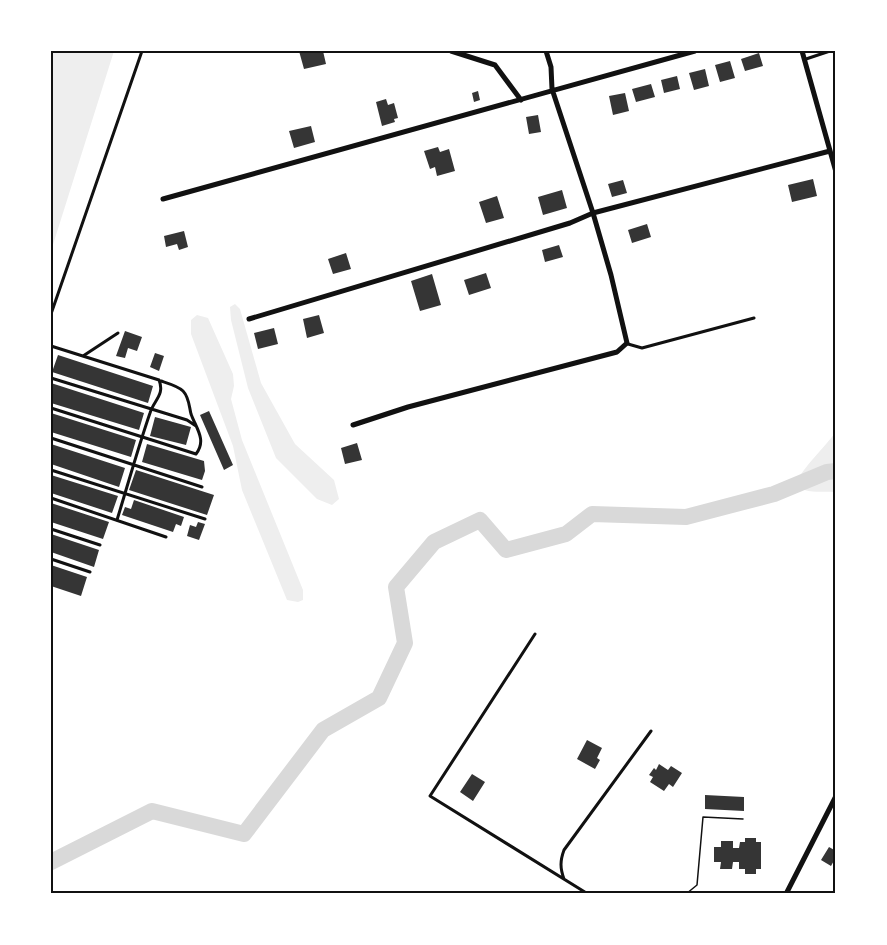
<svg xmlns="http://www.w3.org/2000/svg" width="887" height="945" font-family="'Roboto Condensed',sans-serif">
	<rect width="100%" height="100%" fill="#fff"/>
	<path fill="#eee" d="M51,51H114L51,251Z
		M235,304L240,309L261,383L295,444L334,480L339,499L332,505L317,499L276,458L248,388L231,320L230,307Z
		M197,315L208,318L233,374L234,386L231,399L242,440L303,590V600L298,602L287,600L242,490L233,446L191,334V320Z
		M836,432V492C822,491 805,494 794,485C806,464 822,450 836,432Z"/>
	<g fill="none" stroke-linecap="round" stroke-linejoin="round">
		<path stroke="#d9d9d9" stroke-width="16" d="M51,862L152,811L244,834L323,730L379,698L405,643L396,587L434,542L480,520L506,550L566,534L592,514L686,517L774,494L827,472L836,471"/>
	</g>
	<path fill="#353535" d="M299,51H323L326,64L304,69Z
		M759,53L763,66L745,71L741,59Z
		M730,61L735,78L720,82L715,65Z
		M705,69L709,86L694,90L689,73Z
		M677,76L680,89L664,93L661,80Z
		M651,84L655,97L636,102L632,89Z
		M478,91L480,100L474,102L472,93Z
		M625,93L629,111L613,115L609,96Z
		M386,99L388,105L394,103L398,118L394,119L395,122L382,126L376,102Z
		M538,115L541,132L529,134L526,117Z
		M311,126L315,142L294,148L289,131Z
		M438,147L440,152L449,149L455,171L437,176L435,167L430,169L424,151Z
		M813,179L817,196L792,202L788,185Z
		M623,180L627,193L612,197L608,184Z
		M562,190L567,208L543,215L538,197Z
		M497,196L504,218L486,223L479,202Z
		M647,224L651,237L632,243L628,230Z
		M184,231L188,247L179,250L177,244L166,247L164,236Z
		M559,245L563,257L545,262L542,250Z
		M346,253L351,269L333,274L328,259Z
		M486,273L491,288L469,295L464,280Z
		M432,274L441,305L420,311L411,281Z
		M319,315L324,333L307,338L303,319Z
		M274,328L278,344L258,349L254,333Z
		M125,331L142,337L137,351L128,348L125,358L116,356Z
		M155,353L164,356L159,371L150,367Z
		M58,355L153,386L148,403L52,372Z
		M51,383L144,413L139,430L51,403Z
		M209,411L233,465L224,470L200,415Z
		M51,413L136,440L131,457L51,432Z
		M155,417L191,427L186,445L150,436Z
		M357,443L362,460L345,464L341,448Z
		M51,444L125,468L119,487L51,464Z
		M147,444L204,461L205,471L202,480L142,462Z
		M136,470L214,495L207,515L129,490Z
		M51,475L118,496L112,513L51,493Z
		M134,500L184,517L181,526L176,524L173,532L122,515L125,507L131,509Z
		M51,503L109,522L103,539L51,522Z
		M198,522L205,524L199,540L187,536L190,525L196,527Z
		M51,534L99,550L94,567L51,552Z
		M51,565L87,577L81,596L51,586Z
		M587,740L602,748L597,758L600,760L595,769L577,759Z
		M659,764L668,770L671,766L682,773L673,787L669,784L664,791L650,782L653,777L649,775L654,768L656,770Z
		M472,774L485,782L473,801L460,792Z
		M705,795L744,797V811L705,809Z
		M745,838H756V842H761V869H756V874H745V869H739V862H733L732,869H720L721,862H714V847H721V841H733V848H739L740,842H745Z
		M829,847L836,851V857L831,866L821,860Z"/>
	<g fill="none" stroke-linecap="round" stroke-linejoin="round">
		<path stroke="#111" stroke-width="1.5" d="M686,894L697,885L703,817L743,819"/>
		<path stroke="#111" stroke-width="3" d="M806,59L830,51
			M51,314L142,51
			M628,344L642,348L754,318
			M51,346L159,380C165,395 154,400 150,413C138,448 128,484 117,520
			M83,356L118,333
			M51,378L187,420L196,426
			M51,408L196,454C207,440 196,428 191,414C189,406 189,397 183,391C178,386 167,383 161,381
			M51,438L202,487
			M51,470L205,519
			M51,498L166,537
			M51,529L100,545
			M51,559L90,572
			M535,634L430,796L588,894
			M564,879C560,868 560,861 564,850L651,731"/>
		<path stroke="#111" stroke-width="5" d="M451,51L495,65L521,100
			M802,51L836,172
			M163,199L695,51
			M249,319L570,223L593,213L830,151
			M353,425L408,407L617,352L627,343L611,275L593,213L552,89L551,67L546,51
			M786,894L836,796"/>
	</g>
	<rect width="887" height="945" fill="none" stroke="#ffffff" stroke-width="105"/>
	<rect x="52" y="52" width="782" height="840" fill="none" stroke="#111" stroke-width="2"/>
</svg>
